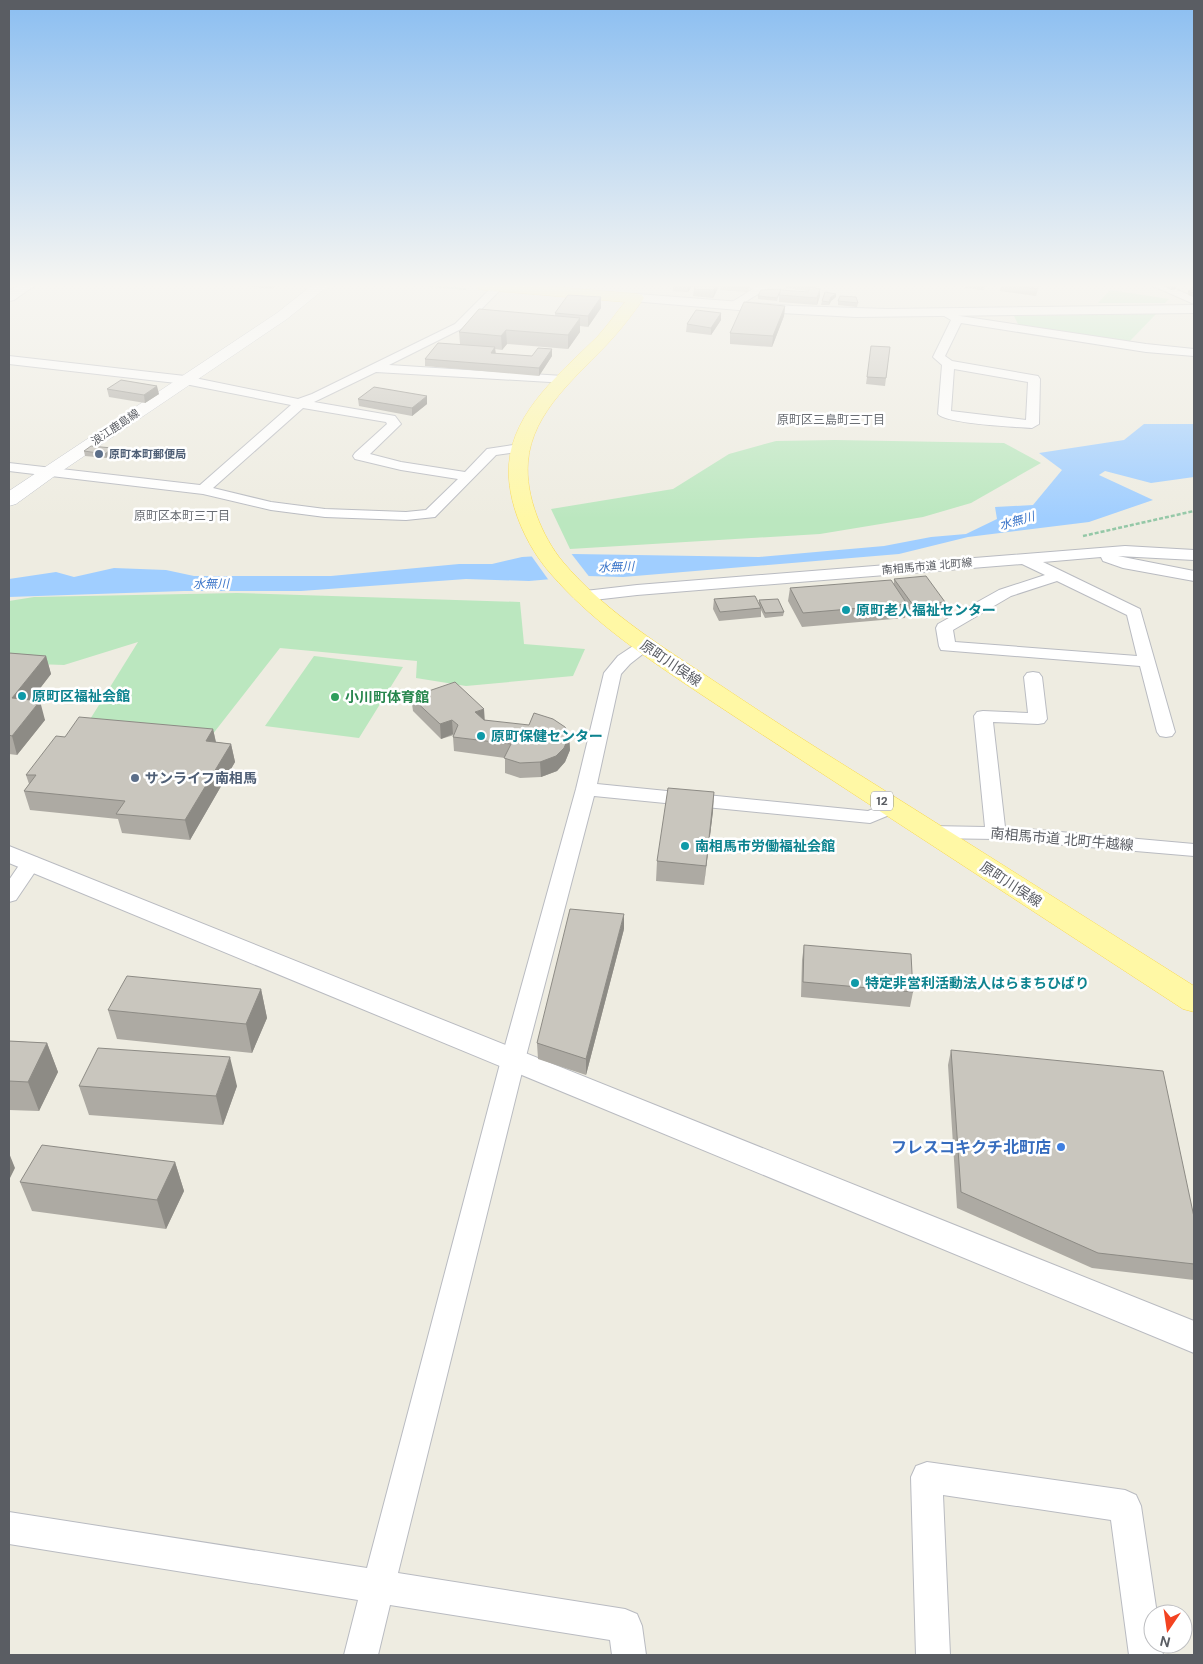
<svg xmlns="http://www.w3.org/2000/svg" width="1203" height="1664" font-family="'DM Sans','Noto Sans JP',sans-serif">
	<rect width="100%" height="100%" fill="#eeece1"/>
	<path fill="#bbe7bf" d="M1110,290L1169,299L1165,303H1098Z
		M1156,314L1128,343L1019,326L1014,316Z
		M835,440L1004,443L1041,463L971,503L923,517L820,534L570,549L551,509L673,489L729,454L776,441Z
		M237,593L520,602L524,644L585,649L573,676L466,686L416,678L417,661L280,648L212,735L89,721L138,642L64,665L9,663V601L34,597Z
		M314,656L403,667L359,738L265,726Z"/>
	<path fill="#a0ceff" d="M1144,424H1194V477L1151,483L1105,471L1099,475L1153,500L1089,522L968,537L899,554L623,577L587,576L529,581L466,579L301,591H184L9,597V579L56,572L74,577L114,568L166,570L194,576H331L459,564H492L522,557L574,554L759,557L884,546L931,537L966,534L997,519L995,507L1033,505L1062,470L1039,453L1124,440Z"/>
	<path fill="#eeece1" d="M570,552L591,579L550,582L530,554Z"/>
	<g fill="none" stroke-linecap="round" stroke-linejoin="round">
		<defs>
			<path id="minor" d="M493,286H504L463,328L389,365L563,376L567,377L569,380L567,383L376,372L314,402L395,416L401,424L370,454L401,462L465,472L487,449L520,444L525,445L527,448L525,451L496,455L435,517L406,520L325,517L271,510L203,494L9,471V463L200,485L291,405L185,384L9,364V356L185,376L298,399L312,394L455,324ZM303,408L386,422L387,424L355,453L353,456L355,459L401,470L458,479L426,510L406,512L325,509L271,502L213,488Z
				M758,286H771L737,307L733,308L727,305Z
				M1153,286H1168L1194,297V304Z
				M945,310L960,316L1146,344L1194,349V356L1146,352L961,323L945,356L952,361L1038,376L1040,379L1039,424L1032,428C1016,427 946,424 938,414L942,365L933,357L951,320L939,313ZM954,369L1028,382L1026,420L951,411Z
				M1125,546L1194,550V560L1118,556L1194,571V581L1123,568L1103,561L1101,557L1043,562L1140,609L1175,732L1172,736L1166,737L1160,736L1157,732L1140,666L941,650L939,646L936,628L938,624L999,590L1045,575L1022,564L637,595L585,601L579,599L577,596L579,593L585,591L637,585ZM1057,581L1127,615L1137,656L955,642L953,630L1011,596Z
				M645,641L651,642L653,646L630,664L621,674L597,784L868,811L892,801L899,803L902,807L899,811L870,823L594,796L525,1060L398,1573L625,1609L637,1614L642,1626L646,1655H612L610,1640L390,1605L378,1655H344L358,1600L9,1544V1512L367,1568L501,1060L576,789L604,673L618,656L639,642Z
				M1033,672L1039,673L1042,677L1047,719L1044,723L1038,724L993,722L1005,827L1194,844V856L996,839L930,838L923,836L920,832L923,828L930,826L985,827L974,716L977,712L983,711L1028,713L1024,677L1027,673Z
				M31,856L38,858L41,863L16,900L9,902V880L24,858Z
				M927,1462L1125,1490L1136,1495L1141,1506L1157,1614H1153V1644H1161L1163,1655H1129L1111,1520L943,1495L950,1655H916L911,1477L916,1466Z"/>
			<path id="tertiary" d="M17,286H34L14,300L9,301V291Z
				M637,294L793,306L887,309L1194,305V313L856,317L762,312L632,301L630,298L632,295Z
				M9,846L1194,1321V1353L9,863Z"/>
			<path id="secondary" d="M311,286H328L287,319L56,475L16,504L9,506V491L277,313Z"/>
			<path id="primary" d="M477,286H543L637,294L642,295L644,298C634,312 623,327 611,340C578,376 532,411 528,462C525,495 542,537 563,562C602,608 653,641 702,673C741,699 780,725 820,750C945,828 1069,907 1194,986V1012L1183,1009C1057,927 932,845 806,763C766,737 726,711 687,685C638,652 590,619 551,574C526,546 506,501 509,464C513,410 563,371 598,336C608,325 616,313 625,302L484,290L479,289Z"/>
		</defs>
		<use href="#minor" stroke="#b9bbc1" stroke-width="2"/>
		<use href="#tertiary" stroke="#b9bbc1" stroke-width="2"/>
		<use href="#secondary" stroke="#babdc4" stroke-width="1"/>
		<use href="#primary" stroke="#fad84e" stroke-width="1"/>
		<path stroke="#94c8a7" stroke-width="2" stroke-dasharray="3 1" stroke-linecap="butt" d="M427,286L467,289"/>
		<path stroke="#94c8a7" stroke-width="2.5" stroke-dasharray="4 2" stroke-linecap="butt" d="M1083,536L1194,511"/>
		<use href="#minor" fill="#fff" fill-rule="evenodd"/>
		<use href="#tertiary" fill="#fff" fill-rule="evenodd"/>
		<use href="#secondary" fill="#fff" fill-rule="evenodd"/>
		<use href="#primary" fill="#fff8a5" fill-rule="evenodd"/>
	</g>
	<path fill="#adaaa3" d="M246,286H276L273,289Z
		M673,286H692L688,292L673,291Z
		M695,286H719L713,298L693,296L694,289Z
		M721,286H750L748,292L720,290Z
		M786,286H817L816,288L820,289V296L817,305L779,302V295L777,301L758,299V296L780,292H808V291L786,288Z
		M965,286H985L983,290L964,288Z
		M1001,286H1039L1036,296L1000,291Z
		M1164,286H1176V289L1171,290Z
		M1192,286H1194V297L1188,295V291L1193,290H1191Z
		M836,294V297L831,301L829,305H821L822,301Z
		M838,301L858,303L857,307L838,305Z
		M785,306L784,316L772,347L730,344V333Z
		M601,308L588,327L580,326V332L568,349L507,344L502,350L495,349V353L532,356L552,349V356L539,376L425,366V359L460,344L459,332L555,316V313Z
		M721,313V320L711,335L686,332L687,324Z
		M890,347L885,386L866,384L867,377Z
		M107,389L159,394L145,403L109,397Z
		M358,399L427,404L412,416L359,406Z
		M84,451L113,452L106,458L85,456Z
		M894,579L945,602L944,611L912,614L907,607L905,618L802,627L788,601L790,588L894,584Z
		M714,599L759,603V600L784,612L783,616L765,618L761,610V617L719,621L713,609Z
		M9,653L46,656L51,674L31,700L45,720L17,755L9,754Z
		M411,697L485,720L569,736L570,750L565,762L557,771L541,777L520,778L505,773V758L454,751L453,737L454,735L441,739L413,711Z
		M213,729L216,742L231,744L235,762L190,840L122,833L118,819L30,810L24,791L29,784L26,775L65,737Z
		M713,811L704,885L656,881L657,861Z
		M624,929L586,1075L538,1059L537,1043Z
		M804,945L913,992L910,1007L801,997L802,960Z
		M261,989L267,1018L252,1053L117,1039L108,1010Z
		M9,1041L47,1043L58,1072L39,1111L9,1110Z
		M951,1050L1194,1217V1280L1092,1268L957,1208L948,1065Z
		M79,1086H237L223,1125L89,1115Z
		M175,1162L184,1191L166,1229L32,1211L20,1182Z"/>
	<path fill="#8d8b85" d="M688,286H692L688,292Z
		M716,286H719L713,298L714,290Z
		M1172,286H1176V289L1171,290Z
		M820,289V296L817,305V298Z
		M836,294V297L831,301L829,305V302L831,297Z
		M601,297V308L588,327V316Z
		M785,306L784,316L772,347L773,336Z
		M721,313V320L711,335V328Z
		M580,318V332L568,349V335Z
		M506,330L507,344L502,350L501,336Z
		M495,347L496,355L491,353Z
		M552,349V356L539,376V368Z
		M157,386L159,394L145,403L144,395Z
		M427,396V404L412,416V408Z
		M112,448L113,452L106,458L105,454Z
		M46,656L51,674L18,717L12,698Z
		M40,701L45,720L17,755L12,736Z
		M484,709L485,723L475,712Z
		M452,720L453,734L441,739L440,724Z
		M213,729L217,748L206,741Z
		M569,736L570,750L565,762L557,771L541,777L540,762Z
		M231,744L235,762L190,840L185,820Z
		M714,792L713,811L704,885L706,866Z
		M624,914V929L586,1075V1059Z
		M261,989L267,1018L252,1053L246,1024Z
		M47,1043L58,1072L39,1111L28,1082Z
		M230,1057L237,1086L223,1125L216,1096Z
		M9,1153L15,1168L9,1180Z
		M175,1162L184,1191L166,1229L157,1200Z"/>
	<path fill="#c9c6be" stroke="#8d8b85" d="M695,286H716L714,290L694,289Z
		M721,286H749L748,288Z
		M801,286H815L814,288Z
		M1018,286H1038L1037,289Z
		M810,287L820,289L817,298L779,295L781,290L808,292Z
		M781,289L777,298L758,296L761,290Z
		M1194,290V293L1188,291Z
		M825,292L836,294L831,297L829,302L822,301Z
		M568,295L601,297L588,316L555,313Z
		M840,296L856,297L858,303L838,301Z
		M744,302L785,306L773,336L730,333Z
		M479,309L580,318L568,335L506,330L501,336L459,332Z
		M696,310L721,313L711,328L687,324Z
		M438,343L495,347L491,353L532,356L538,348L552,349L539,368L425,359Z
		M871,346L890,347L886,378L867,377Z
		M121,380L157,386L144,395L107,389Z
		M374,387L427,396L412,408L358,399Z
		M91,446L112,448L105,454L84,451Z
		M926,576L945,602L913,605L894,579Z
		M891,580L907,604L803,613L790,588Z
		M755,596L761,608L720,612L714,599Z
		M778,599L784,612L765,613L759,600Z
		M9,653L46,656L12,698L40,701L12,736L9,735Z
		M455,682L484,709L475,712L484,720L529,725L534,713L553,719L565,727L569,736L564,748L556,756L540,762L520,763L504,758L511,744L453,737L458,725L452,720L440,724L411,697Z
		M79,717L213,729L206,741L231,744L185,820L116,814L125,801L24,791L36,775H26L56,736L65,737Z
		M668,788L714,792L706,866L657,861Z
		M570,909L624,914L586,1059L537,1043Z
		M804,945L911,954L913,992L803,982Z
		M127,976L261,989L246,1024L108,1010Z
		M9,1041L47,1043L28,1082L9,1081Z
		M98,1048L230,1057L216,1096L79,1086Z
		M951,1050L1163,1071L1194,1217V1264L1098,1253L961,1192Z
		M42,1145L175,1162L157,1200L20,1182Z"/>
	<linearGradient id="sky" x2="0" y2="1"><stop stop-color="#8bbef1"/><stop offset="0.55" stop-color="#f7f6f2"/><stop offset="1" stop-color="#f7f6f2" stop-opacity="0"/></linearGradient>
	<rect width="1203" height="519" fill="url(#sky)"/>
	<g fill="#5c6f8a" stroke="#fff" stroke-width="2">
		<circle cx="99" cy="454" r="5"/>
		<circle cx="135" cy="778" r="5"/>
	</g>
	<g fill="#0f9aa8" stroke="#fff" stroke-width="2">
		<circle cx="846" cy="610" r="5"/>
		<circle cx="22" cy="696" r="5"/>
		<circle cx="481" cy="736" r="5"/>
		<circle cx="685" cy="846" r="5"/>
		<circle cx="855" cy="983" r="5"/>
	</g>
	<circle fill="#2e9e5b" stroke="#fff" stroke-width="2" cx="335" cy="697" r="5"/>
	<circle fill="#3f7fe0" stroke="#fff" stroke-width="2" cx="1061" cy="1147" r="5"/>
	<g text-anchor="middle" stroke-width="5" stroke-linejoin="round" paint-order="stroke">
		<g font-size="11" fill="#5a5d63" stroke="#fff">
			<text transform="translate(115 427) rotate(-34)" y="4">浪江鹿島線</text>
			<text transform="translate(927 566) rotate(-5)" y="4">南相馬市道 北町線</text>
		</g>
		<g font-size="11" font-weight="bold" fill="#4e5e75" stroke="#fff" text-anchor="start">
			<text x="109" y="458">原町本町郵便局</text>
		</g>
		<g font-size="12" fill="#6b6f75" stroke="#fff">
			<text x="831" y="424">原町区三島町三丁目</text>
			<text x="182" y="520">原町区本町三丁目</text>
		</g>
		<g font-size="12" font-style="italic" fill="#3b75c9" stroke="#fff">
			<text transform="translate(1017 521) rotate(-16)" y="4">水無川</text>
			<text transform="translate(616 567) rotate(-2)" y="4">水無川</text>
			<text transform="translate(211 584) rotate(-1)" y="4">水無川</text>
		</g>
		<rect fill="#fff" stroke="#8c8e92" stroke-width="1" x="871" y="791.5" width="22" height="19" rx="4"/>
		<g font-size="12" font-weight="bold" fill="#5a5d63">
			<text x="882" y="805">12</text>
		</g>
		<g font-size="14" font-weight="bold" fill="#0d838f" stroke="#fff" text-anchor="start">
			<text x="856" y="615">原町老人福祉センター</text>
			<text x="32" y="701">原町区福祉会館</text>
			<text x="491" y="741">原町保健センター</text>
			<text x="695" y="851">南相馬市労働福祉会館</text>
			<text x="865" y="988">特定非営利活動法人はらまちひばり</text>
		</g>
		<g font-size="14" fill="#5a5d63" stroke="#fff">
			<text transform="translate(671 663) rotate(34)" y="5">原町川俣線</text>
			<text transform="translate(1062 839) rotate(5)" y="5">南相馬市道 北町牛越線</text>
			<text transform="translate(1011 884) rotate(33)" y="5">原町川俣線</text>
		</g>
		<g font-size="14" font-weight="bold" fill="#27864d" stroke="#fff" text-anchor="start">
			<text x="345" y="702">小川町体育館</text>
		</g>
		<g font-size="14" font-weight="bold" fill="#4e5e75" stroke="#fff" text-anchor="start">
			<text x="145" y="783">サンライフ南相馬</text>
		</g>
		<g font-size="16" font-weight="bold" fill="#366cbe" stroke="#fff" text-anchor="end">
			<text x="1051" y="1153">フレスコキクチ北町店</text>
		</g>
	</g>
	<rect width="1203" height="1664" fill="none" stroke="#5a5d63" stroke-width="20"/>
	<g transform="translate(1168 1629) rotate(193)"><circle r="24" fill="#ffffff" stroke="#bdbec1"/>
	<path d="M0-4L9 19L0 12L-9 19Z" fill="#f34321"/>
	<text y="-8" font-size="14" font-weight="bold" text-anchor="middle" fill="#5a5d63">N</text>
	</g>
</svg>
